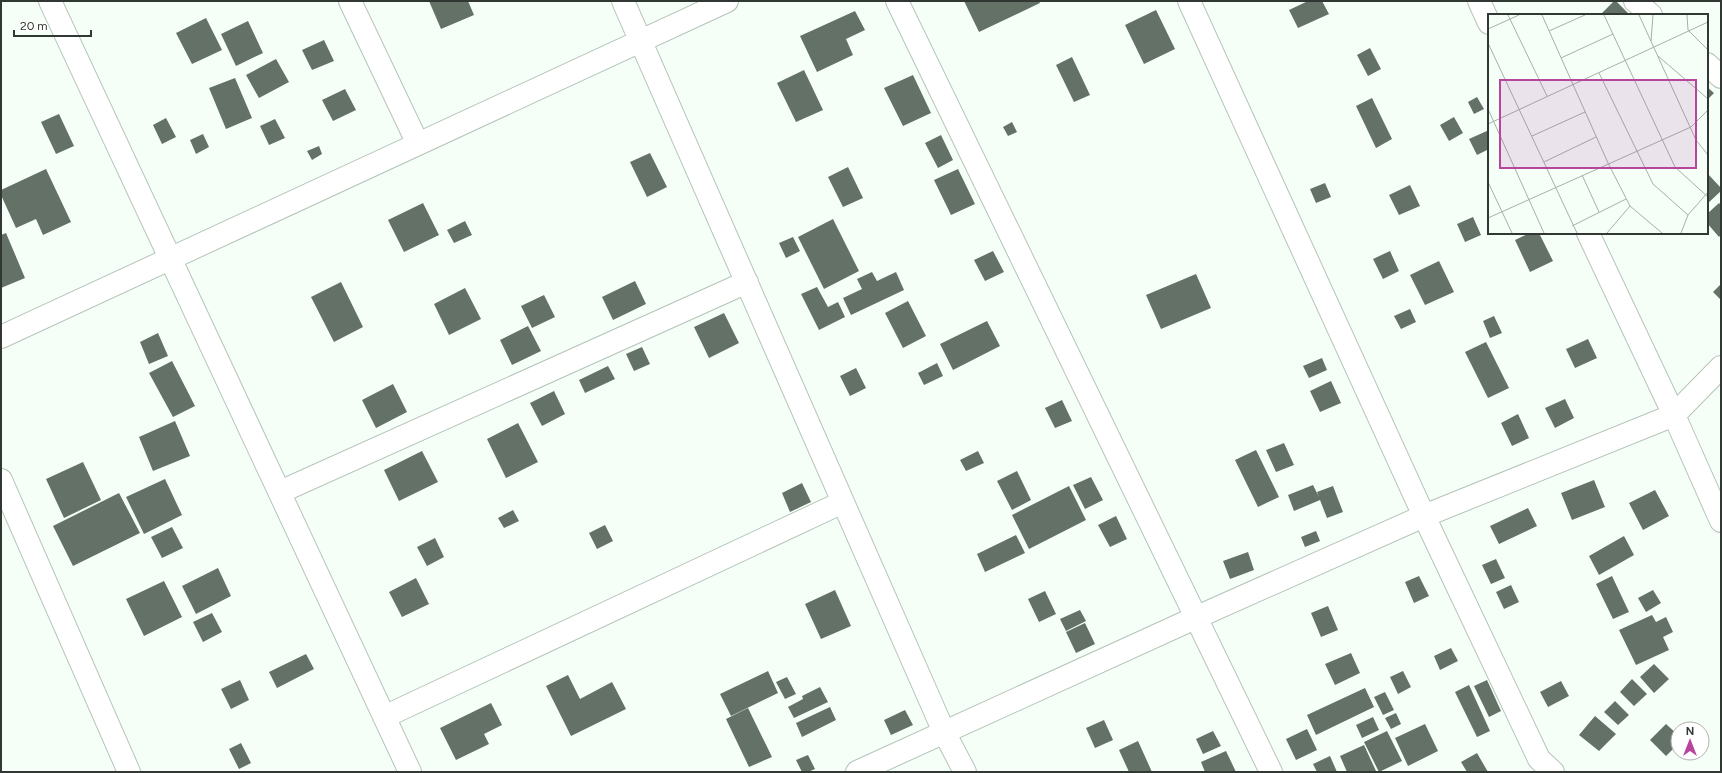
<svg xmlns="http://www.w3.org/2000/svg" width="1722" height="773" font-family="Figtree,sans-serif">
	<rect width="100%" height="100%" fill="#f5fff8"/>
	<path fill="#637167" d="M429,1H468L474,15L441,29Z
		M964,1H1039L1040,3L979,32Z
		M1308,1H1322L1329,14L1298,28L1289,10Z
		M1614,1H1616L1630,15H1600Z
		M1156,10L1175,49L1144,64L1125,25Z
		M855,11L865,30L846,39L853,55L817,72L800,36Z
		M206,18L222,50L192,64L176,33Z
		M248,21L263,53L236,66L221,34Z
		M324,40L334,61L312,70L302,50Z
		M1370,48L1381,69L1368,76L1357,55Z
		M1072,57L1090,95L1074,102L1056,65Z
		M276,59L289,82L259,98L246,75Z
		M804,70L823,110L796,122L777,83Z
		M913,75L931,113L903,126L884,88Z
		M235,78L252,118L226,129L209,88Z
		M1707,87L1714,93L1707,100Z
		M345,89L356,110L333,121L322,100Z
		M1477,97L1484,109L1474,114L1468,102Z
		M1372,98L1392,139L1376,148L1356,106Z
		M59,114L74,146L56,154L41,122Z
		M1454,117L1463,133L1449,141L1440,125Z
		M166,118L176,137L162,144L153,125Z
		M275,119L285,138L269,145L260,126Z
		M1012,122L1017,132L1008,136L1003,127Z
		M1489,130V149L1477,155L1469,139Z
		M203,134L209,147L196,154L190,140Z
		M941,135L953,160L938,168L925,143Z
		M319,146L322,154L312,160L307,151Z
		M650,153L667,187L647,197L630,162Z
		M848,167L863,198L843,207L828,177Z
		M46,169L71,222L43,235L36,219L16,228L1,195V190Z
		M958,169L975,204L951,215L934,180Z
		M1707,173L1721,188V191L1707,204Z
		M1325,183L1331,197L1316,203L1310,189Z
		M1410,185L1420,206L1399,215L1389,195Z
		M423,203L439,235L404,252L388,220Z
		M1719,203L1721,205V235L1719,237L1707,223V214Z
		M1473,217L1481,235L1465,242L1457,224Z
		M833,219L859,271L824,289L798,237Z
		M465,221L472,235L454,243L447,230Z
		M6,233L25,278L1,288V235Z
		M1530,233H1539L1553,261L1530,272L1515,240Z
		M793,237L800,251L786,258L779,243Z
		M993,251L1004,272L985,281L974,260Z
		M1390,251L1399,271L1383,279L1373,259Z
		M1439,261L1454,292L1425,305L1410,275Z
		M872,272L877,281L896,272L904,290L851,315L843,298L862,289L857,279Z
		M1196,274L1211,308L1161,329L1146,295Z
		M635,281L646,304L613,320L602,297Z
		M341,282L363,327L334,342L311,297Z
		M1721,284V300L1713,292Z
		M817,287L828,307L838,302L845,317L819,330L801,294Z
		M465,288L481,319L449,335L434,304Z
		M544,295L555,317L532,328L521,306Z
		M908,301L926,336L903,348L885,313Z
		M1410,309L1416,322L1401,329L1394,316Z
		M724,313L739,343L709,358L694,327Z
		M1494,316L1502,333L1490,338L1483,321Z
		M987,321L1000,346L953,370L940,344Z
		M528,326L541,351L512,365L500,340Z
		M158,333L168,356L149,364L140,342Z
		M1588,339L1597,358L1575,368L1566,349Z
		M1486,342L1509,388L1488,398L1465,352Z
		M642,347L650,364L634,371L626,354Z
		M1322,358L1327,370L1309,378L1303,366Z
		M172,361L195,406L173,417L149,373Z
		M937,363L943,376L924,385L918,373Z
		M608,366L615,379L585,393L579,380Z
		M856,368L866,388L850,396L840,376Z
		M1331,381L1341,403L1320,412L1310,391Z
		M393,384L407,412L376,428L362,400Z
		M554,391L565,414L542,426L530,403Z
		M1565,399L1574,418L1555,428L1545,408Z
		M1062,400L1072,421L1055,428L1045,408Z
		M1518,414L1529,438L1512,446L1501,423Z
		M175,421L190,456L153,471L139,437Z
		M518,423L538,462L506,478L487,439Z
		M1284,443L1294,465L1276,472L1266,450Z
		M1256,450L1279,497L1258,507L1235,460Z
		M422,451L438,482L399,501L384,470Z
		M978,451L984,463L966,471L960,460Z
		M83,462L101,500L64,518L46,479Z
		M1017,471L1031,500L1012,510L997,481Z
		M1091,477L1103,500L1085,509L1073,485Z
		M165,479L182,515L144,534L126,497Z
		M1594,480L1605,507L1572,520L1561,493Z
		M802,483L811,502L790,512L782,493Z
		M1313,485L1319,497L1317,492L1333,486L1343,512L1327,518L1320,500L1294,511L1288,495Z
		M1069,486L1086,520L1029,549L1012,515Z
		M1655,490L1669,516L1643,530L1629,503Z
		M119,493L140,533L73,566L53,526Z
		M1528,508L1537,526L1499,544L1490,526Z
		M513,510L519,521L504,528L498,518Z
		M1116,516L1127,539L1110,547L1098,525Z
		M605,525L613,541L597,549L589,533Z
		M172,527L183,548L162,558L151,537Z
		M1316,531L1320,541L1305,547L1301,537Z
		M1016,535L1025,553L985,572L977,554Z
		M1624,536L1634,555L1599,575L1589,556Z
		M435,538L444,557L427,566L417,547Z
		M1248,552L1254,570L1230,579L1223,561Z
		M1496,559L1505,578L1491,584L1482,565Z
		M218,568L231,596L196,614L182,586Z
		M1419,576L1429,596L1414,603L1405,582Z
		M1612,576L1629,612L1613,619L1596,584Z
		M416,578L429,604L402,617L389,592Z
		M164,581L182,617L144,636L126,599Z
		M1511,585L1519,602L1504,609L1496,592Z
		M835,590L851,626L821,639L805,604Z
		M1653,590L1661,603L1646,612L1638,598Z
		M1045,591L1056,614L1039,622L1028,599Z
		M1328,606L1338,630L1321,637L1311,613Z
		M1080,610L1086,621L1066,631L1060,619Z
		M212,613L222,632L203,642L193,622Z
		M1652,615L1656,622L1666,617L1673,632L1663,637L1669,650L1636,665L1619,630Z
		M1085,623L1095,644L1076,653L1066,632Z
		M1451,648L1458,661L1440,670L1434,656Z
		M1351,653L1360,673L1335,685L1325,664Z
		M306,654L314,669L277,688L269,672Z
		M1654,664L1669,679L1654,693L1640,677Z
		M768,671L778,693L731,716L720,694Z
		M1403,671L1411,687L1398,694L1390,677Z
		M568,675L580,699L612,682L626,709L571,736L546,686Z
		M787,677L796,694L785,699L776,682Z
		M1632,679L1647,694L1634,706L1620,692Z
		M240,680L249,700L231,709L221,689Z
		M1487,680L1501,711L1489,717L1474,686Z
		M1561,681L1569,696L1548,707L1540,692Z
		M1469,685L1490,731L1477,737L1455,692Z
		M820,687L828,702L794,718L788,707L803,699L802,696Z
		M1365,688L1374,707L1316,735L1307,715Z
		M1385,692L1394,710L1383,715L1374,697Z
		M1615,701L1629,715L1618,725L1604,712Z
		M491,703L502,725L484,734L489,744L456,760L440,728Z
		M830,707L836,720L802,737L796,723Z
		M748,708L772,757L749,767L726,719Z
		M905,710L913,725L891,735L884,720Z
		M1396,713L1401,724L1391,729L1385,718Z
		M1595,716L1616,734L1599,751L1579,735Z
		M1373,717L1379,730L1362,738L1356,725Z
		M1104,720L1113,740L1095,748L1086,728Z
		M1425,724L1438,751L1408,766L1395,738Z
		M1666,724L1678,735V744L1666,756L1650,740Z
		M1307,729L1317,750L1296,760L1286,739Z
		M1213,731L1221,746L1203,754L1196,739Z
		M1387,731L1402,761L1379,772L1364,742Z
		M1138,741L1152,772H1129L1119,750Z
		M241,743L251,763L239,769L229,749Z
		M1364,745L1376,771L1347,772L1340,756Z
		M1226,751L1236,772H1205L1201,762Z
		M1477,753L1488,772H1467L1461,762Z
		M808,755L815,769L808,772H802L796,760Z
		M1330,756L1337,772H1317L1313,764Z"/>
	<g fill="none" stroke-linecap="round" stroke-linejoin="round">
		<defs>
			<path id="street" d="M50,1L410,772
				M350,1L418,144
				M623,1L944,732L965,772
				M897,1L1271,772
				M1189,1L1424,516L1539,759L1553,772
				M1635,1L1651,15
				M1707,64L1721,77
				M1,337L727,1
				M1,480L129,772
				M280,492L747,282
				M384,717L843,502
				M857,772L1195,618L1424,516L1674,415L1721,367"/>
			<path id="secondary" d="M1479,1L1489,23
				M1588,233L1674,415L1721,521"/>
		</defs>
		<use href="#street" stroke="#b5c4b9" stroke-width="24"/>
		<use href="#secondary" stroke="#b5c4b9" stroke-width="24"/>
		<use href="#street" stroke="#fff" stroke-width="22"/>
		<use href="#secondary" stroke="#fff" stroke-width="22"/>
	</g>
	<g transform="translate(1488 14)">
		<rect width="220" height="220" fill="#f5fff8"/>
		<path fill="none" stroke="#a7afa9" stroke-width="1" d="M20,1L59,82M54,1L120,149L142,192L174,219M116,1L187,153L220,183M151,1L208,126L220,141M199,1L200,16L220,36M0,15L31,1M61,17L97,1M163,27L165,1M0,29L89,219M170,42L220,85M73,44L125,20M111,59L165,170L200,201M0,95L56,219M0,110L220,8M44,122L97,98M56,148L108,123M94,161L111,198M0,168L24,219M0,204L203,113L220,96M84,212L138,185M119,219L142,192M193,219L200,201L220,178"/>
		<path fill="#b8449e" fill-opacity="0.15" stroke="#b8449e" stroke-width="2" d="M12,66H208V154H12Z"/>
		<rect width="220" height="220" fill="none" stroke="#313833" stroke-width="2"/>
	</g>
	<rect width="1722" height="773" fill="none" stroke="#313833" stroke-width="4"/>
	<g transform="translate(1690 741)"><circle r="19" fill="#ffffff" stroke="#adafad"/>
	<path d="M0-3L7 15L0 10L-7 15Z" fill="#b8449e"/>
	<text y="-6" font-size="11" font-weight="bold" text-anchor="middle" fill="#313833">N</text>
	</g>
	<path d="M14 30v6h77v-6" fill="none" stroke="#313833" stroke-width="2"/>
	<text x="20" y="30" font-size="12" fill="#313833" stroke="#ffffff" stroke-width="3" paint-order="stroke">20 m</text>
</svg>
